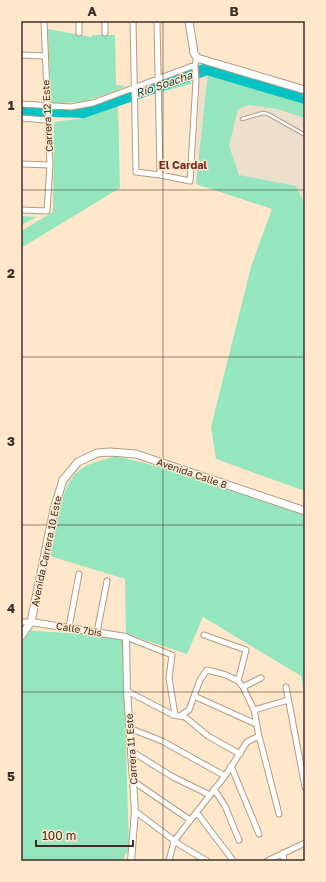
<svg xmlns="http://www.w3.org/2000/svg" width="326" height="882" font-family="'Golos Text',sans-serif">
	<rect width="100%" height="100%" fill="#ffe7cc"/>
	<path fill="#eddfcc" d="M208,73L305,100V491L216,459L211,427L251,267L272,209L196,184L199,77Z"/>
	<path fill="#95e6be" d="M48,29L91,37L93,35H115L116,85L126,86C98,98 83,104 51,103Z
		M190,70L191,84L118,103L83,116L21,117V108L83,107L161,82Z
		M208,73L305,99V118L277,109L249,105L238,109L229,146L239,175L296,186L305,205V247L303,272L305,297V491L216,459L211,427L251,267L272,209L196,184Z
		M118,105L120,188L21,248V231L53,212L54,122L83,118Z
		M21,216L37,217L21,225Z
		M116,456L188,474L305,515V698L301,676L203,617L187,654L133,636L123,641L129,849L122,861H21V630L126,637L125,579L50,556C55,532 59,484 81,469C91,462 104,460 116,456Z"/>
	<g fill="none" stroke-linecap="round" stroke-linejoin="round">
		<path stroke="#05c2c4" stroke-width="12" d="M21,110L83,112L207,69L305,98"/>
		<defs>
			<path id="service" d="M242,119L263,113L268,114L305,135"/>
			<path id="minor" d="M105,21V33
				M133,21L136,172L160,175L190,181L196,81L195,65L197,58
				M157,21L160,175
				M79,33V21
				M21,55L45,56
				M21,104L71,107L93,103L195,65
				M21,118L46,120
				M21,164L50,165
				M21,210L47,211L50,165L44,21
				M21,622H31
				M69,627L79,574
				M97,632L107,581
				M204,635L246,650L238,681
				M126,637L172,655L169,678L175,715
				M243,687L261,678
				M286,687L305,787
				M127,691L173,715L185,717L208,736L240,754
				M194,696L256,724
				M254,710L288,700
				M180,716L189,710L200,680L207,670L226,675L238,681L243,687L254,710L259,736L279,814
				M129,728L162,741L225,776
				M131,751L173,777L210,795
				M231,766L259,834
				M133,781L190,820
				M214,789L225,806L239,840
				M135,811L180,845L207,861
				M197,813L232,859
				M283,853L284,861
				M169,861L174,841L225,776L247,742L259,736
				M267,861L305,843"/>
			<path id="tertiary" d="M31,622L126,637L127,691L135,811L131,861"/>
			<path id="secondary" d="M189,21L194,53L197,58L305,90
				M21,636L31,622L54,509L63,480L78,462L97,453L110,452L136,454L305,511"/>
		</defs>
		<use href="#service" stroke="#b29c82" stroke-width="4.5"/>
		<use href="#minor" stroke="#b29c82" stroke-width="7"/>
		<use href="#tertiary" stroke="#b29c82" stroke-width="8"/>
		<use href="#secondary" stroke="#b29c82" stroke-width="9"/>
		<use href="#service" stroke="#fff" stroke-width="2.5"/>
		<use href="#minor" stroke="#fff" stroke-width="5"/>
		<use href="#tertiary" stroke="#fff" stroke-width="6"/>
		<use href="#secondary" stroke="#fff" stroke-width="7"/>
	</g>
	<path fill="none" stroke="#3b3127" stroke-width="1" stroke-opacity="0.55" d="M163,21V861M21,190H305M21,357H305M21,525H305M21,692H305"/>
	<g text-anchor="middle" stroke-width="3" stroke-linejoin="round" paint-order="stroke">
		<g font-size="10" fill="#3b3127" stroke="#ffe7cc">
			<text transform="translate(47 116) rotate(-93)" y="4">Carrera 12 Este</text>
			<text transform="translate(192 473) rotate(19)" y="4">Avenida Calle 8</text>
			<text transform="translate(46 551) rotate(-78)" y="4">Avenida Carrera 10 Este</text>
			<text transform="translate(79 629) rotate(9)" y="4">Calle 7bis</text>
			<text transform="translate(131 749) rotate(-94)" y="4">Carrera 11 Este</text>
		</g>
		<g font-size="11" font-style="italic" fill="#0c4f50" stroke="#ffe7cc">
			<text transform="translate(164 84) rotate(-19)" y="4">Río Soacha</text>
		</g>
		<g font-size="11" font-weight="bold" fill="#722d26" stroke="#ffe7cc">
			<text x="183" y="169">El Cardal</text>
		</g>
	</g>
	<rect width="326" height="882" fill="none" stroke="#ffe7cc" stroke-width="44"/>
	<path d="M36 840v6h97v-6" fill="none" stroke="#3b3127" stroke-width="2"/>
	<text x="42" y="840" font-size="12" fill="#3b3127" stroke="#ffe7cc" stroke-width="3" paint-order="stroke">100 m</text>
	<rect x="22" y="22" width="282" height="838" fill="none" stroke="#3b3127" stroke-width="1.5"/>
	<g font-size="13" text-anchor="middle" font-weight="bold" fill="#3b3127">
		<text x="92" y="16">A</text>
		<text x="234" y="16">B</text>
		<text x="11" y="110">1</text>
		<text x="11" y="278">2</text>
		<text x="11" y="446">3</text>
		<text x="11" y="613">4</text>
		<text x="11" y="781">5</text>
	</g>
</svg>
